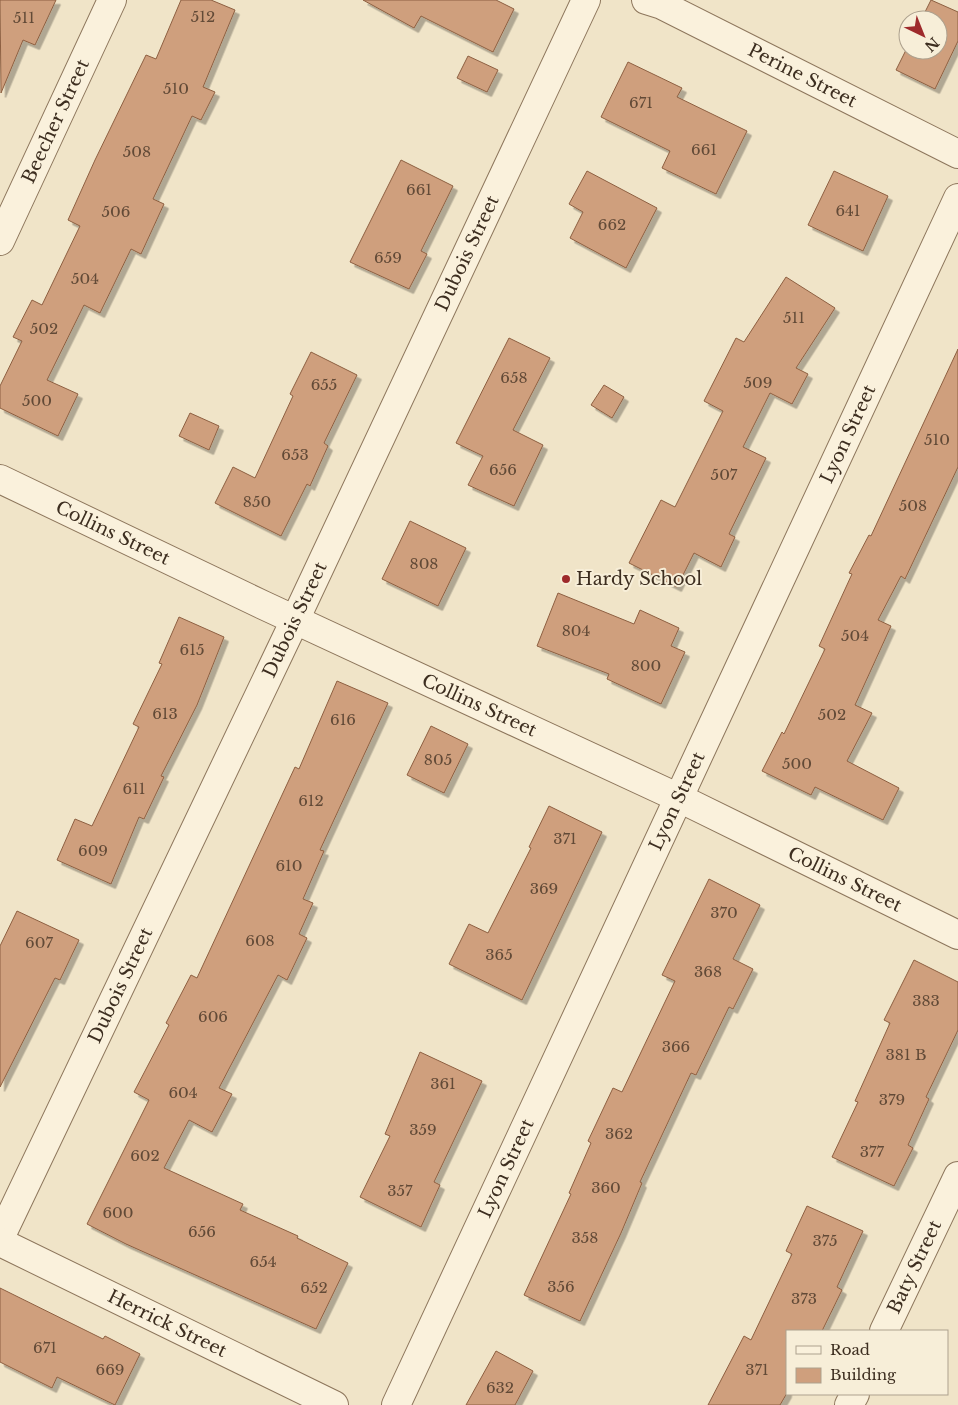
<svg xmlns="http://www.w3.org/2000/svg" width="958" height="1405" font-family="'Libre Baskerville',serif">
	<defs>
		<filter id="shadow"><feDropShadow dx="4.5" dy="4.5" stdDeviation="0" flood-color="#0004"/></filter>
	</defs>
	<rect width="100%" height="100%" fill="#f0e4c8"/>
	<path fill="#cf9f7d" stroke="#8d5f41" filter="url(#shadow)" d="M0,0H56L35,45L23,40L1,93Z
		M181,0H211L235,10L203,87L215,92L201,120L192,116L153,199L164,204L141,254L131,249L100,313L84,305L47,380L78,394L58,436L0,408V386L22,341L13,337L32,300L42,305L80,226L68,220L95,160L146,55L156,59Z
		M363,0H496L514,9L493,52L421,16L414,28Z
		M931,0L958,12V41L935,89L896,70L908,46V50H938V20H921Z
		M468,56L498,70L487,92L457,78Z
		M628,62L682,88L677,97L747,131L716,194L662,168L670,151L601,117Z
		M401,160L453,186L421,251L427,254L409,289L350,262Z
		M587,171L657,208L626,268L570,238L583,212L569,204Z
		M834,171L888,196L863,251L808,225Z
		M786,277L835,308L796,368L808,374L792,404L770,393L743,447L766,458L729,534L735,537L721,567L694,553L677,587L629,563L661,500L675,507L723,411L704,401L736,338L744,342Z
		M509,338L550,358L513,430L543,445L514,506L468,485L483,456L456,443Z
		M958,349V467L905,579L901,576L878,620L891,626L855,705L872,713L847,761L899,788L883,820L815,787L811,795L762,771L782,732L784,734L825,649L819,646L852,574L849,573L869,535L871,536Z
		M311,352L357,375L324,443L328,446L310,486L307,484L281,536L215,503L233,467L255,478L293,396L290,394Z
		M604,385L624,397L612,418L591,405Z
		M190,413L219,426L209,450L179,436Z
		M410,521L466,548L438,606L382,579Z
		M558,593L634,624L640,610L679,628L671,646L685,652L661,704L607,679L609,674L537,646Z
		M179,617L224,637L197,705L161,776L164,777L144,819L139,817L111,884L57,860L75,819L92,826L139,727L133,724L162,664L159,663Z
		M337,681L388,703L320,850L324,851L303,899L313,903L299,934L307,938L287,980L278,975L219,1088L232,1094L212,1132L189,1120L164,1168L243,1204L240,1210L298,1236L297,1238L348,1263L316,1329L126,1244L87,1224L149,1100L134,1092L169,1025L166,1023L191,975L197,978L295,767L299,769Z
		M431,726L468,744L444,793L407,775Z
		M549,806L602,832L522,1000L449,964L469,924L488,933L531,848L529,847Z
		M709,879L760,905L733,959L753,969L733,1009L729,1007L696,1075L691,1073L640,1182L642,1183L621,1233L580,1321L524,1295L571,1194L569,1193L591,1143L588,1141L613,1088L622,1092L675,981L662,975Z
		M17,911L79,940L60,980L55,978L0,1087V946Z
		M914,960L958,982V1030L926,1097L929,1099L908,1145L913,1148L894,1186L832,1157L858,1102L855,1101L890,1023L884,1020Z
		M420,1052L482,1081L434,1182L440,1185L421,1227L360,1197L390,1136L385,1134Z
		M807,1206L863,1231L837,1287L842,1290L822,1331H787V1393L780,1405H708L744,1336L751,1340L792,1254L786,1251Z
		M0,1288L103,1339L105,1336L140,1354L115,1405L57,1377L52,1388L0,1362Z
		M496,1351L533,1371L515,1405H466Z"/>
	<g fill="none" stroke-linecap="round" stroke-linejoin="round">
		<defs>
			<g id="minor">
				<path id="s1" d="M646,0L662,5L958,154"/>
				<path id="s2" d="M0,241L112,0"/>
				<path id="s3" d="M0,479L263,605L679,798L958,935"/>
				<path id="s4" d="M0,1238L295,620L586,0"/>
				<path id="s5" d="M0,1242L334,1405"/>
				<path id="s6" d="M884,1331L958,1176"/>
				<path id="s7" d="M396,1405L958,198"/>
				<path d="M849,1405L855,1394"/>
			</g>
		</defs>
		<use href="#minor" stroke="#8d765c" stroke-width="30"/>
		<use href="#minor" stroke="#faf1dc" stroke-width="28"/>
	</g>
	<circle fill="#9e2a2b" stroke="#f7eed8" stroke-width="2" cx="566" cy="579" r="5"/>
	<g text-anchor="middle" stroke-width="4" stroke-linejoin="round" paint-order="stroke">
		<g font-size="15" fill="#624a37">
			<text x="203" y="22">512</text>
			<text x="24" y="23">511</text>
			<text x="176" y="94">510</text>
			<text x="641" y="108">671</text>
			<text x="704" y="155">661</text>
			<text x="137" y="157">508</text>
			<text x="419" y="195">661</text>
			<text x="848" y="216">641</text>
			<text x="116" y="217">506</text>
			<text x="612" y="230">662</text>
			<text x="388" y="263">659</text>
			<text x="85" y="284">504</text>
			<text x="794" y="323">511</text>
			<text x="44" y="334">502</text>
			<text x="514" y="383">658</text>
			<text x="758" y="388">509</text>
			<text x="324" y="390">655</text>
			<text x="37" y="406">500</text>
			<text x="937" y="445">510</text>
			<text x="295" y="460">653</text>
			<text x="503" y="475">656</text>
			<text x="724" y="480">507</text>
			<text x="257" y="507">850</text>
			<text x="913" y="511">508</text>
			<text x="424" y="569">808</text>
			<text x="576" y="636">804</text>
			<text x="855" y="641">504</text>
			<text x="192" y="655">615</text>
			<text x="646" y="671">800</text>
			<text x="165" y="719">613</text>
			<text x="832" y="720">502</text>
			<text x="343" y="725">616</text>
			<text x="438" y="765">805</text>
			<text x="797" y="769">500</text>
			<text x="134" y="794">611</text>
			<text x="311" y="806">612</text>
			<text x="565" y="844">371</text>
			<text x="93" y="856">609</text>
			<text x="289" y="871">610</text>
			<text x="544" y="894">369</text>
			<text x="724" y="918">370</text>
			<text x="260" y="946">608</text>
			<text x="39" y="948">607</text>
			<text x="499" y="960">365</text>
			<text x="708" y="977">368</text>
			<text x="926" y="1006">383</text>
			<text x="213" y="1022">606</text>
			<text x="676" y="1052">366</text>
			<text x="906" y="1060">381 B</text>
			<text x="443" y="1089">361</text>
			<text x="183" y="1098">604</text>
			<text x="892" y="1105">379</text>
			<text x="423" y="1135">359</text>
			<text x="619" y="1139">362</text>
			<text x="872" y="1157">377</text>
			<text x="145" y="1161">602</text>
			<text x="606" y="1193">360</text>
			<text x="400" y="1196">357</text>
			<text x="118" y="1218">600</text>
			<text x="202" y="1237">656</text>
			<text x="585" y="1243">358</text>
			<text x="825" y="1246">375</text>
			<text x="263" y="1267">654</text>
			<text x="561" y="1292">356</text>
			<text x="314" y="1293">652</text>
			<text x="804" y="1304">373</text>
			<text x="45" y="1353">671</text>
			<text x="110" y="1375">669</text>
			<text x="757" y="1375">371</text>
			<text x="500" y="1393">632</text>
		</g>
		<g font-size="18" fill="#3d2e20" stroke="#f7eed8">
			<text dy="6" stroke="none"><textPath href="#s1" startOffset="174">Perine Street</textPath></text>
			<text dy="6" stroke="none"><textPath href="#s2" startOffset="132">Beecher Street</textPath></text>
			<text dy="6" stroke="none"><textPath href="#s4" startOffset="1090">Dubois Street</textPath></text>
			<text dy="6" stroke="none"><textPath href="#s7" startOffset="1071">Lyon Street</textPath></text>
			<text dy="6" stroke="none"><textPath href="#s3" startOffset="125">Collins Street</textPath></text>
			<text dy="6" stroke="none"><textPath href="#s4" startOffset="685">Dubois Street</textPath></text>
			<text dy="6" stroke="none"><textPath href="#s3" startOffset="530">Collins Street</textPath></text>
			<text dy="6" stroke="none"><textPath href="#s7" startOffset="666">Lyon Street</textPath></text>
			<text dy="6" stroke="none"><textPath href="#s3" startOffset="935">Collins Street</textPath></text>
			<text dy="6" stroke="none"><textPath href="#s4" startOffset="280">Dubois Street</textPath></text>
			<text dy="6" stroke="none"><textPath href="#s7" startOffset="261">Lyon Street</textPath></text>
			<text dy="6" stroke="none"><textPath href="#s6" startOffset="71">Baty Street</textPath></text>
			<text dy="6" stroke="none"><textPath href="#s5" startOffset="186">Herrick Street</textPath></text>
		</g>
		<g font-size="18" fill="#3d2e20" stroke="#f7eed8" text-anchor="start">
			<text x="576" y="585">Hardy School</text>
		</g>
	</g>
	<rect x="786" y="1330" width="162" height="65" fill="#f7eed8" stroke="#ada18e"/>
	<rect x="796" y="1346" width="25" height="8" fill="#faf1dc" stroke="#ada18e"/>
	<text x="830" y="1355" font-size="15" fill="#3d2e20">Road</text>
	<rect x="796" y="1368" width="25" height="15" fill="#cf9f7d" stroke="#ada18e"/>
	<text x="830" y="1380" font-size="15" fill="#3d2e20">Building</text>
	<g transform="translate(923 35) rotate(137)"><circle r="24" fill="#f7eed8" stroke="#ada18e"/>
	<path d="M0-4L9 19L0 12L-9 19Z" fill="#9e2a2b"/>
	<text y="-8" font-size="14" font-weight="bold" text-anchor="middle" fill="#3d2e20">N</text>
	</g>
</svg>
